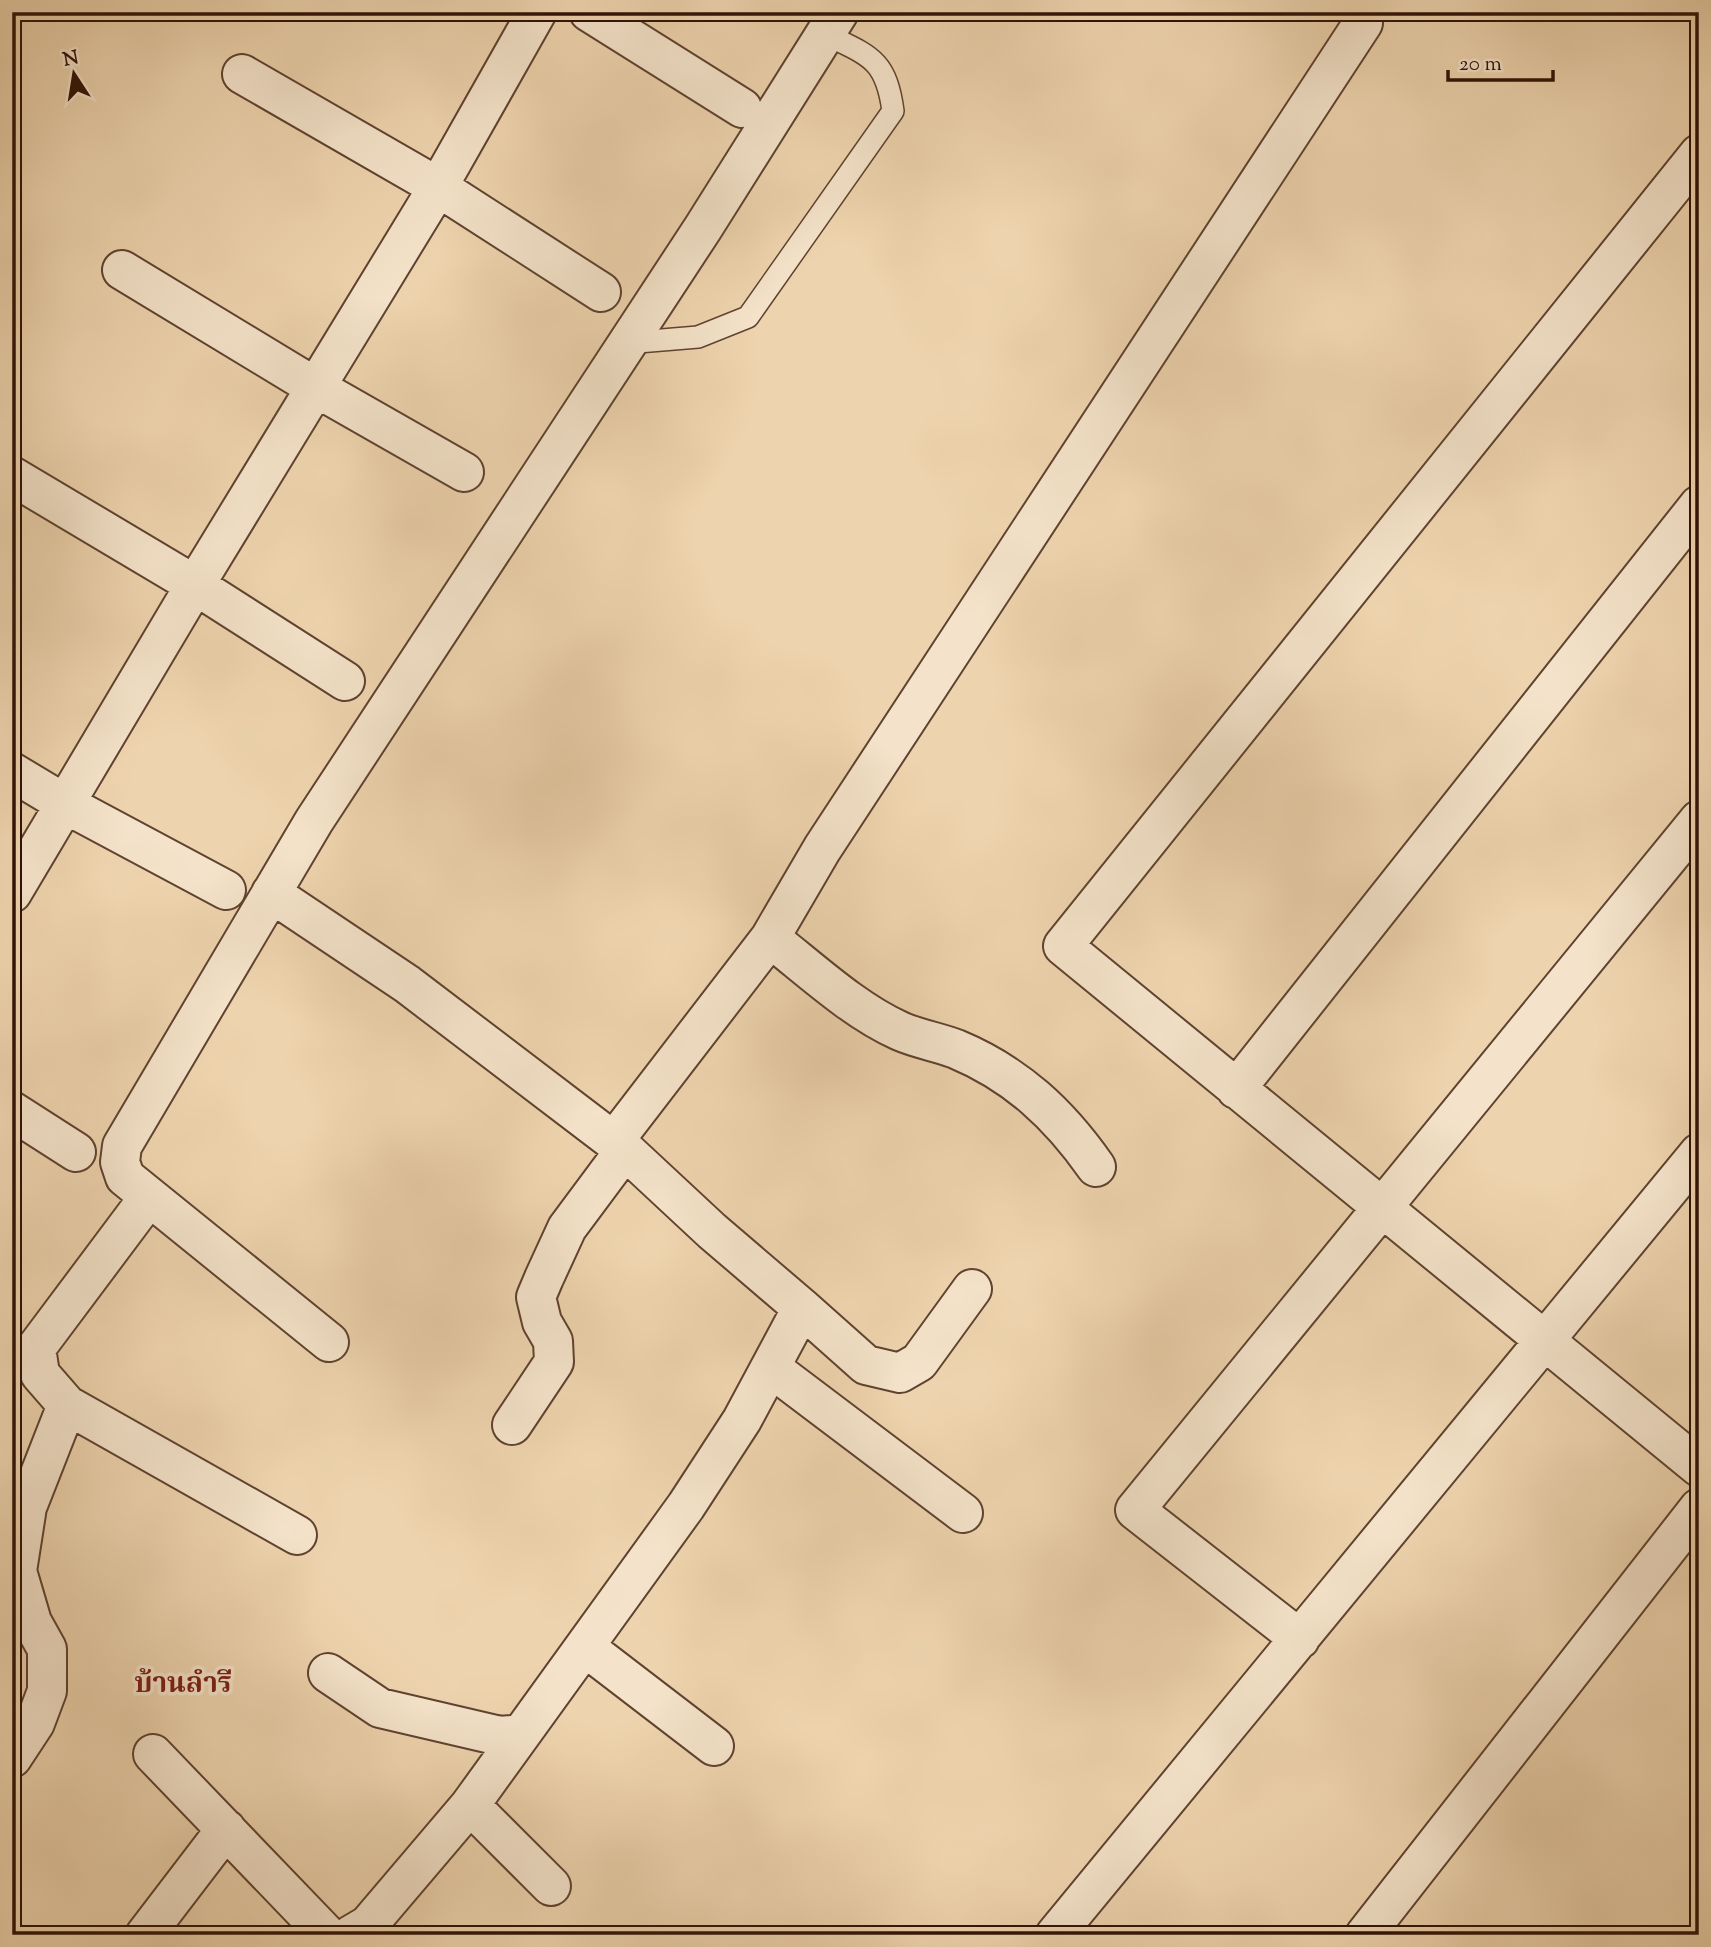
<svg xmlns="http://www.w3.org/2000/svg" width="1711" height="1947" font-family="'Sorts Mill Goudy','Noto Serif Thai',serif">
	<rect width="100%" height="100%" fill="#eed4ae"/>
	<filter id="stains"><feTurbulence type="fractalNoise" baseFrequency=".00286" numOctaves="4"/><feColorMatrix values="0 0 0 0 .2 0 0 0 0 .09 0 0 0 0 .02 0 0 0 .5 -.17"/></filter>
	<radialGradient id="worn" r=".72"><stop offset=".6" stop-color="#630" stop-opacity="0"/><stop offset="1" stop-color="#630" stop-opacity=".3"/></radialGradient>
	<g fill="none" stroke-linecap="round" stroke-linejoin="round">
		<defs>
			<path id="service" d="M626,343L698,337L748,317L893,111C886,59 870,56 825,34"/>
			<path id="minor" d="M589,12L742,108
				M242,74L438,187L601,292
				M1699,154L1063,946L1699,1467
				M122,270L315,387L464,472
				M12,476L195,585L345,681
				M12,772L67,805L226,890
				M12,893L195,585L438,187L537,12
				M271,893L407,984L625,1150L567,1228L544,1278L536,1297L542,1322L553,1341L554,1362L512,1425
				M770,938C810,969 853,1010 900,1031C918,1039 938,1042 956,1049C1016,1074 1059,1114 1096,1167
				M1236,1089L1699,505
				M12,1111L76,1152
				M614,1141L770,938L822,849L1363,23
				M149,1197L36,1348L40,1374L67,1405L297,1535
				M802,1308L866,1365L900,1373L919,1362L972,1289
				M329,1342L125,1177L120,1162L122,1146L314,821L703,228L839,12
				M771,1368L963,1513
				M1300,1639L1135,1510L1699,820
				M585,1647L714,1746
				M328,1673L380,1708L500,1736L521,1734
				M153,1754L327,1935
				M12,1758L35,1723L47,1691V1649L32,1622L17,1571L27,1507L67,1405
				M470,1805L551,1886
				M145,1935L226,1829
				M351,1935L368,1925L470,1805L686,1506L742,1420L802,1308L712,1231L625,1150
				M1055,1935L1699,1153
				M1365,1935L1699,1508"/>
		</defs>
		<use href="#service" stroke="#5f4230" stroke-width="24"/>
		<use href="#minor" stroke="#5f4230" stroke-width="42"/>
		<use href="#service" stroke="#f4e3ca" stroke-width="21"/>
		<use href="#minor" stroke="#f4e3ca" stroke-width="38"/>
	</g>
	<g text-anchor="middle" stroke-width="7" stroke-linejoin="round" paint-order="stroke">
		<g font-size="28" font-weight="bold" fill="#7a1f14" stroke="#f4e3ca">
			<text x="183" y="1692">บ้านลำรี</text>
		</g>
	</g>
	<rect width="1711" height="1947" fill="none" stroke="#eed4ae" stroke-width="42"/>
	<rect x="14" y="14" width="1683" height="1919" fill="none" stroke="#2f1206" stroke-width="3.5"/>
	<rect x="21" y="21" width="1669" height="1905" fill="none" stroke="#2f1206" stroke-width="2"/>
	<g transform="translate(74 74) rotate(348)" stroke="#f4e3ca" stroke-width="5" paint-order="stroke">
	<path d="M0-5L12 26L0 18L-12 26Z" fill="#2f1206"/>
	<text y="-10" font-size="19" font-weight="bold" text-anchor="middle" fill="#2f1206">N</text>
	</g>
	<path d="M1448 70v10h105v-10" fill="none" stroke="#2f1206" stroke-width="3.5"/>
	<text x="1459" y="70" font-size="21" fill="#2f1206" stroke="#f4e3ca" stroke-width="5" paint-order="stroke">20 m</text>
	<rect width="100%" height="100%" filter="url(#stains)"/>
	<rect width="100%" height="100%" fill="url(#worn)"/>
</svg>
